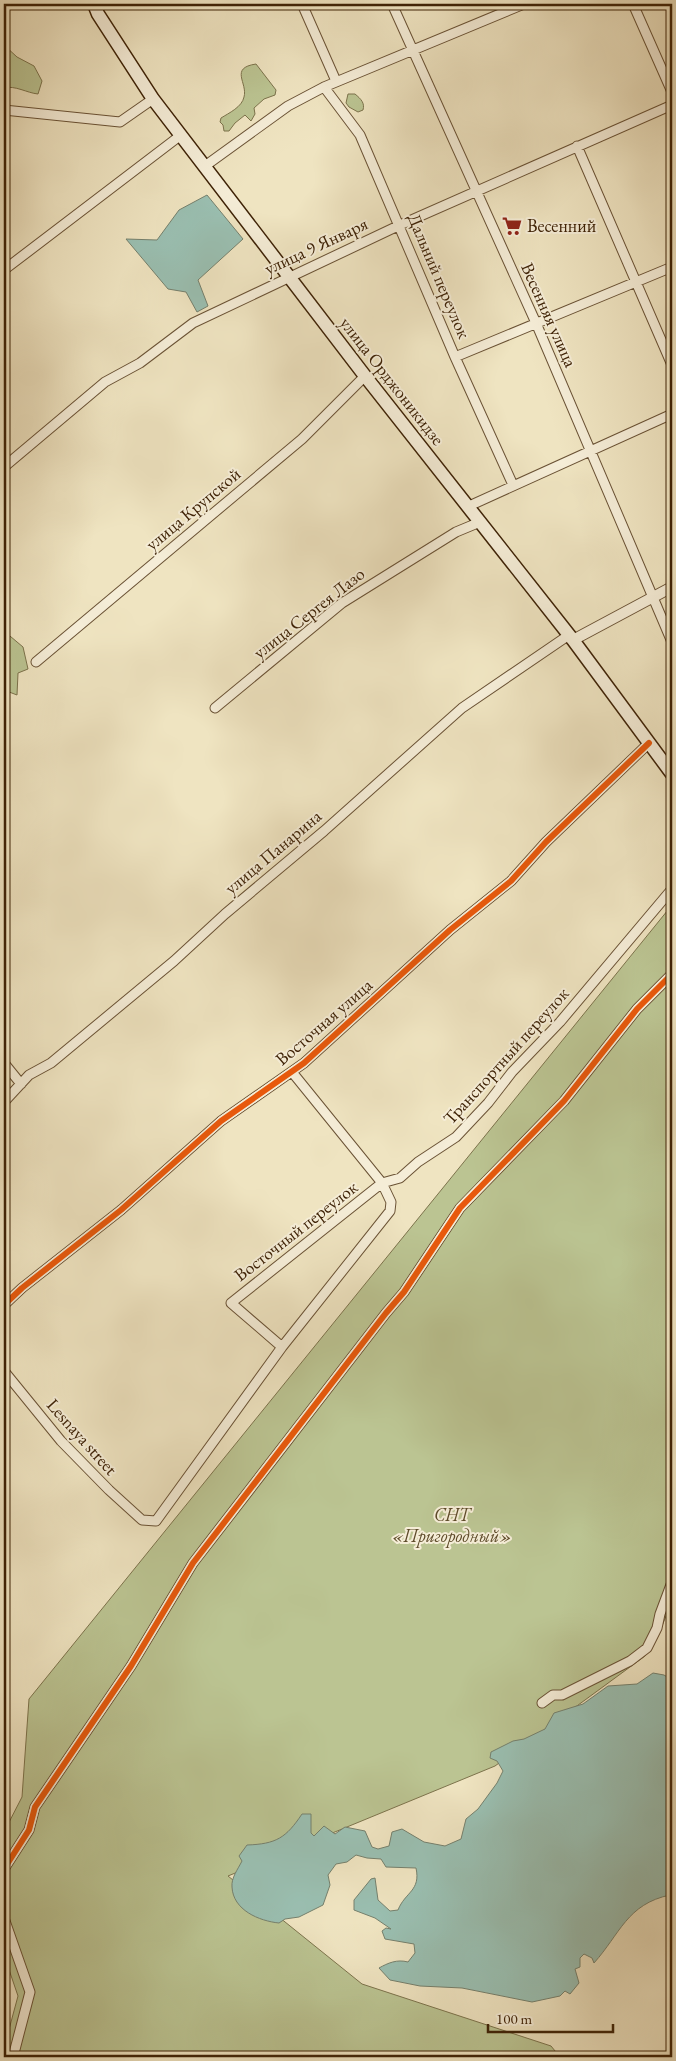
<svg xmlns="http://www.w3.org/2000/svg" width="676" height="2061" font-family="'EB Garamond',serif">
	<rect width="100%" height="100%" fill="#efe4c1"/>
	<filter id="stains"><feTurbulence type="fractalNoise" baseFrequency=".004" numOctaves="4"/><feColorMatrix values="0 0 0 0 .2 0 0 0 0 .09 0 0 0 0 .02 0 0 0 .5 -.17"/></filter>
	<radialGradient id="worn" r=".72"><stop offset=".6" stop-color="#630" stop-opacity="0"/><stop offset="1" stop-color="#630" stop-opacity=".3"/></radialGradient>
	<path fill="#bbc492" stroke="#7c734c" d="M4,45L17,57L34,66L42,81L38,94C27,93 15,85 4,88Z
		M256,64L276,90L275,95L264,99L254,108L255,114L251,121L245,115L235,123L229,131H224L223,125L220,122L221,118C229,113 242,107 244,97C248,83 229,68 256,64Z
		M348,94H355C361,99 365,103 363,110L358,112L349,107L346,103Z
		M4,631L23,647L28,669L18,673L17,695L4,690Z
		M672,905V1601L660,1631L645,1656L495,1766L228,1876L362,1984L551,2046L560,2057H4V2048L18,1996L4,1955V1832L22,1797L29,1699Z"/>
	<path fill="#9abfb1" stroke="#75806d" d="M207,195L243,239L198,280L208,306L197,312L186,292L168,289L126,239L157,240L179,210Z
		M653,1673L664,1675L672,1680V1892L670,1895C627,1904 620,1934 594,1963L592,1958L584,1954L580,1958V1967L575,1969L579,1983L570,1994L565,1991L560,1996L532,2002L462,1988L420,1986L390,1980L379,1968C388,1963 397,1959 408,1962L415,1953L414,1944L385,1939L382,1931L386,1928L391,1929L375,1918L354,1910V1900L371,1879L375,1878L378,1900L390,1911L398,1910C405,1892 421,1891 416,1868L386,1867L381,1859L367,1858L356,1855L347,1862L336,1864L328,1875L330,1885L323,1905L299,1917L285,1919L279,1923C259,1921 233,1910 232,1887C231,1878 238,1869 242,1861L239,1856L247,1845C276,1844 286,1838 302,1814H311V1833L314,1836L324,1826L335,1834L345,1827L365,1831L372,1847L378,1849L389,1846L392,1832L402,1829L424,1842L445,1846L461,1839L466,1819L478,1809L497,1783L503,1771L497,1761L490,1758L491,1752L513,1741L524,1739L545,1729L554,1713L583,1704L608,1686L637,1684Z"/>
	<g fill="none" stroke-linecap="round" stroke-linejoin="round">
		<defs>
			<path id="minor" d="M302,4L336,81
				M392,4L536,323L672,642
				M633,4L672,92
				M324,87L360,135L455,357L513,485
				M4,110L120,122L153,99
				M577,146L672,365
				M205,166L288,106L324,87L524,4
				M4,270L181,135
				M455,357L672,267
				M4,467L105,382L140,363L193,323L400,225L672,105
				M469,506L672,414
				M36,662L302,439L365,376
				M215,708L342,603L456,532L480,522
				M4,1063L21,1084
				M4,1102L29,1075L51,1063L174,961L225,914L324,831L462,708L569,635
				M4,1305L22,1288L121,1210L221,1121L304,1063L450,930L511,881L546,842L649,743
				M282,1347L390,1211L391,1202L382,1183L400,1178L418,1162L456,1137L488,1103L512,1072L560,1022L672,889
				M4,1371L61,1441L109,1490L142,1520L156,1521L282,1347L231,1303L382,1183L292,1072
				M542,1703L553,1695H562L630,1661L647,1648L657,1628L660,1614L672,1582
				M4,1869L29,1830L35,1807L131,1666L193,1563L386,1313L404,1292L460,1208L564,1101L637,1009L672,974
				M4,1918L30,1992L13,2057"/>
			<path id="tertiary" d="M573,640L672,587"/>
			<path id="secondary" d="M94,4L98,14L153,99L365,376L573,640L672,774"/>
		</defs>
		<use href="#minor" stroke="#6a5235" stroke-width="11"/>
		<use href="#tertiary" stroke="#6a5235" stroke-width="12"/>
		<use href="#secondary" stroke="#3e2206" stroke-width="15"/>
		<use href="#minor" stroke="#f5edd7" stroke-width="9"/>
		<use href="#tertiary" stroke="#f5edd7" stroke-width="10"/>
		<use href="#secondary" stroke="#f5edd7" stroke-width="12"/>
		<defs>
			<path id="cycleway" d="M4,1305L22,1288L121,1210L221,1121L304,1063L450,930L511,881L546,842L649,743
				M4,1869L29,1830L35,1807L131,1666L193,1563L386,1313L404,1292L460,1208L564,1101L637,1009L672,974"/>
		</defs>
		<use href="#cycleway" stroke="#f5edd7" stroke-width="9"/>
		<use href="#cycleway" stroke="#e8590c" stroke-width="6"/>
	</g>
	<defs>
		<symbol id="supermarket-bare" viewBox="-9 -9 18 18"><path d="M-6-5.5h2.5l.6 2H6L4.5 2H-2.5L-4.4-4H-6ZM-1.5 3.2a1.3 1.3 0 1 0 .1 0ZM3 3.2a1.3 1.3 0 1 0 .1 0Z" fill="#8f2418" stroke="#f5edd7" stroke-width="2.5" paint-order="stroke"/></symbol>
	</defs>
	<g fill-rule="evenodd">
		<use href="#supermarket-bare" x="498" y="212" width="28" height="28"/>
	</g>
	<g text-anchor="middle" stroke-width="4" stroke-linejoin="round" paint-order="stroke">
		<g font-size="18" fill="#3e2206" stroke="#f5edd7" text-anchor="start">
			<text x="527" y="232">Весенний</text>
		</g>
		<g font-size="18" fill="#3e2206" stroke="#f5edd7">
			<text transform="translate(316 246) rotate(-25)" y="6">улица 9 Января</text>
			<text transform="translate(439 276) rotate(67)" y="6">Дальний переулок</text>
			<text transform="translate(549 315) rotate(66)" y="6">Весенняя улица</text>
			<text transform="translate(392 381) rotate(52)" y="6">улица Орджоникидзе</text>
			<text transform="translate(193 509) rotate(-40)" y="6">улица Крупской</text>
			<text transform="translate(309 613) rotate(-38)" y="6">улица Сергея Лазо</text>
			<text transform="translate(273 852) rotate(-40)" y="6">улица Панарина</text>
			<text transform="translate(324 1022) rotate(-41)" y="6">Восточная улица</text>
			<text transform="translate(506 1056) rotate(-48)" y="6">Транспортный переулок</text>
			<text transform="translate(296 1231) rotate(-38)" y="6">Восточный переулок</text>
			<text transform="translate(82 1437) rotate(48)" y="6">Lesnaya street</text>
		</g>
		<g font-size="18" font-style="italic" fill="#5d4a29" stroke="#f5edd7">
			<text x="452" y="1521">СНТ<tspan x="452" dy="21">«Пригородный»</tspan></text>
		</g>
	</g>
	<rect width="676" height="2061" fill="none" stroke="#efe4c1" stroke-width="20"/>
	<rect x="5" y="5" width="666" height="2051" fill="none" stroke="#3e2206" stroke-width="2.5"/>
	<rect x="10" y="10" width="656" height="2041" fill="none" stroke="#3e2206"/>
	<path d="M488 2024v8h125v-8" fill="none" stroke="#3e2206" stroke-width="2.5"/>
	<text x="496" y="2024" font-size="15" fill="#3e2206" stroke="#f5edd7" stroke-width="4" paint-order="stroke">100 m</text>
	<rect width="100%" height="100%" filter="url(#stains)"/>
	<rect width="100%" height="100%" fill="url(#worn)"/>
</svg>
